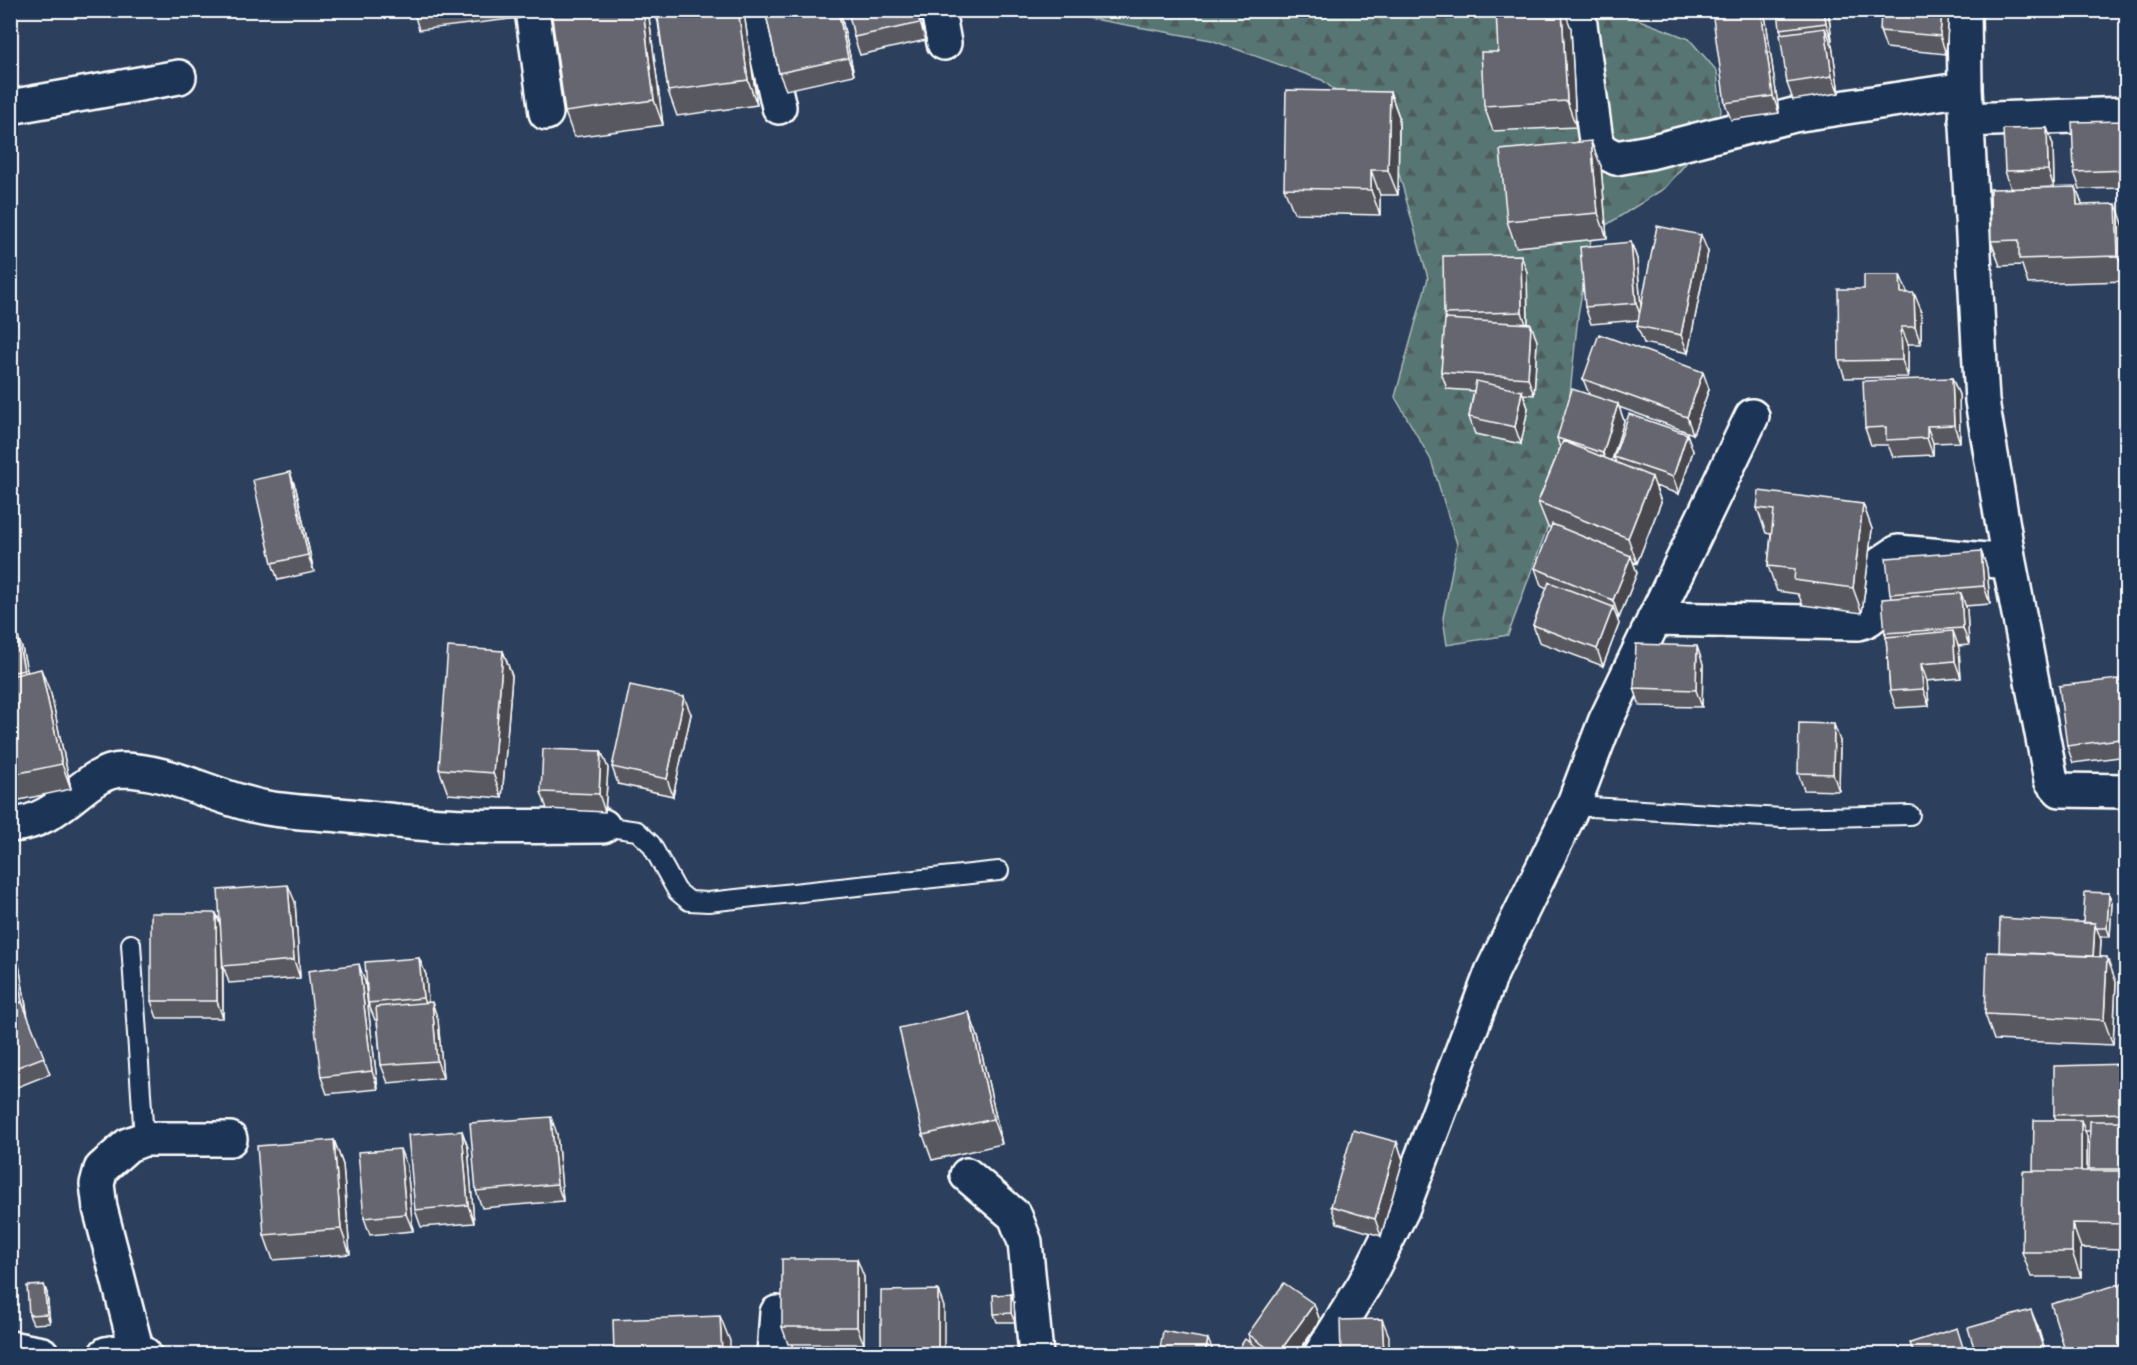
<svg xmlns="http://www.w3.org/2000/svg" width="2137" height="1365" font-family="Sriracha,sans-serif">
	<defs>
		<pattern id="forest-firs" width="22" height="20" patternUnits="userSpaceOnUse" patternTransform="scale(1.5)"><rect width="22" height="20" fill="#567473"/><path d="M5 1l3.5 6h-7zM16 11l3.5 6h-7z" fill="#505c5c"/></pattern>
	</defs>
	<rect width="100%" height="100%" fill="#2c3f5c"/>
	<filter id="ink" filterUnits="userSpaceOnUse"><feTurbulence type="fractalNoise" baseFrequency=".0167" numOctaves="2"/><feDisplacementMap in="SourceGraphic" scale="12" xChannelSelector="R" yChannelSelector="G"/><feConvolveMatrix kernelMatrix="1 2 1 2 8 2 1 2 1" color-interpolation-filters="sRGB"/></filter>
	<g filter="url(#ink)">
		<path fill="url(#forest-firs)" stroke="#aabab9" stroke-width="1.5" d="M1048,11H1616L1689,39L1717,71L1721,112L1692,156L1665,188L1592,234L1578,315L1560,493L1508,635L1447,645L1443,618L1457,544L1431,460L1395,397L1428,278L1388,134L1322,80L1211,40Z"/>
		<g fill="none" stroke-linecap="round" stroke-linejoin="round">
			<defs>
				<path id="lane" d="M1573,806L1782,818L1910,815
					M603,826L637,831L651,844L677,891L689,901L708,902L999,871
					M131,944L144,1139"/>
				<path id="street" d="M532,10L546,113
					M757,10L779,107
					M938,10L944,43
					M1578,10L1597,148L1616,158L1650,152L1794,115L1965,89
					M1964,10L1965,89L1982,401L2009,562L2051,780L2060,790L2126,791
					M10,107L179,77
					M1966,120L2126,114
					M1654,619L1858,623C1886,617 1883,586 1883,562L1898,552L2009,562
					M10,825C62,823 84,771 122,770C171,770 218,800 267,808C290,812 315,813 339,815C374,818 409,823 443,825C496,828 550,826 603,826
					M967,1175L1015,1216L1025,1242L1036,1354
					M10,1348L42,1354
					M136,1348L100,1208L97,1184L101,1169L128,1145L144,1139H230
					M106,1354L136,1348L144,1354
					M774,1354L777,1313
					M1321,1354L1364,1285L1402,1210L1492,972L1573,806L1605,722L1752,416"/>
			</defs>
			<use href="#lane" stroke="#fff" stroke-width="22"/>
			<use href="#street" stroke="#fff" stroke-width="38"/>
			<use href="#lane" stroke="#1d3557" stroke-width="18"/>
			<use href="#street" stroke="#1d3557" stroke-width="33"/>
		</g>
		<path fill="#585860" stroke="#fff" stroke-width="1.5" fill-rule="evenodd" d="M413,10H519L520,18L419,30Z
			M551,10H648L663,125L574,137L565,112Z
			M654,10L745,20L757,105L677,116L668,91L658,22Z
			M765,10H840L854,75L786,90L779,73Z
			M919,10L926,40L860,55L854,37Z
			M945,10H1008L948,19Z
			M1714,10H1762L1766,21L1779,113L1731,120L1725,103Z
			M1828,10L1832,40L1830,41L1832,45L1839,93L1793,100L1787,83L1782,34L1780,29Z
			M1949,10L1946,54L1886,48L1880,31Z
			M1571,28L1576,127L1493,131L1484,106L1498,52Z
			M1390,92L1399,117L1398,195H1380V215L1294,213L1284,188Z
			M2127,121V188L2080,189L2074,172Z
			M2047,128L2053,145L2054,187L2011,189L2005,171Z
			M1601,166L1607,238L1516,247L1507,221Z
			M2076,187L2082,205L2125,229L2127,281L2028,284L2022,265L2000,266L1991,241Z
			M1631,242L1637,259L1641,306L1708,252L1688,353L1644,343L1637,326L1638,320L1591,324L1585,307Z
			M1527,272L1528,324L1537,341L1534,395L1523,394L1528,408L1521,444L1475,434L1469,417L1474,391L1447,389L1441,372L1446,319L1444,314Z
			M1900,275L1907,293L1921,310V344H1908V377L1845,378L1839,361Z
			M1952,378L1959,395L1960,442L1933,443V455L1893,457L1888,445H1871L1865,428Z
			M1583,379L1709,389L1693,434L1619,407L1624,421L1612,461L1616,463L1614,457L1687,434L1693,451L1679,494L1655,486L1661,502L1637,563L1633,562L1637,573L1619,618L1616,616L1619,624L1603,666L1539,642L1533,625L1547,588L1541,585L1535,568L1551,528L1548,527L1538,502L1560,448L1557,438L1589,394Z
			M296,489L314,572L278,580L272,563Z
			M1863,504L1872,529L1862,613L1803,605L1798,594L1777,591L1768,566L1771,534L1766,533L1757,508Z
			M1981,551L1987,568L1990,604L1965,606L1967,610L1969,645L1958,646L1961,678L1927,681L1929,706L1896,708L1890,691L1886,636L1885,633L1891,598L1890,594Z
			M10,632L22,648L27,672L51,694L71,789L10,802Z
			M503,651L512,676L502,798L448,794L439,769Z
			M1703,664L1702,707L1640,706L1634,688Z
			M2127,678V756L2073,763L2067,746Z
			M691,714L673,796L618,784L612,767Z
			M1840,741L1839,791L1804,790L1798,773Z
			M601,751L608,768L605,812L547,809L541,792Z
			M2109,893L2112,902L2110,937H2099L2101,940L2100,957L2116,982L2113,1045L1994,1040L1985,1014L1999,952L2083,923Z
			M295,902L300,978L229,983L223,965V1018H157L151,1001L216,913L220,922Z
			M10,948H12L19,965L28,1017L50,1074L10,1090Z
			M419,958L426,975L428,1003L438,1020L443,1078L388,1083L381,1065L377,1020H375L368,1003Z
			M365,982L378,1089L327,1094L321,1077Z
			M978,1037L1002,1144L932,1160L923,1135Z
			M2127,1064V1249L2081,1248V1277H2031L2022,1252L2033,1171L2056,1120L2054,1115ZM2085,1131H2090V1171H2087V1137Z
			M462,1131L468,1148L474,1223L421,1227L415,1210Z
			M557,1134L563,1201L482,1208L476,1191Z
			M334,1140L343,1165L350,1254L273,1260L264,1235Z
			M1397,1142L1403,1160L1381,1236L1337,1223L1331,1206Z
			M407,1166L413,1231L370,1235L364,1218Z
			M864,1277V1344H788L782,1327Z
			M44,1285L47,1293L50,1323L33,1324L29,1315Z
			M1014,1303L1015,1322H997L994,1314Z
			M1314,1304L1320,1321L1297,1354H1235L1251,1343L1248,1334Z"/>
		<path fill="#47474e" stroke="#fff" stroke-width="1.5" d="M643,10H648L663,125L654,100Z
			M738,10H742L745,20L757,105L748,80Z
			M838,10H840L854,75L848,58Z
			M917,10H919L926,40L920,23Z
			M1562,10H1564L1571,28L1576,127L1567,101Z
			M1761,10H1762L1766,21L1779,113L1773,96Z
			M1824,10H1828L1832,40L1826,23Z
			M1942,10H1949L1946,54L1940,36Z
			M1825,28L1832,45L1839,93L1832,76Z
			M1390,92L1399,117L1398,195L1388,170Z
			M2047,128L2053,145L2054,187L2048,170Z
			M1591,141L1601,166L1607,238L1598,213Z
			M1371,170L1380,195V215L1371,190Z
			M2076,187L2085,212L2077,205Z
			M2116,204L2125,229L2127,279L2118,256Z
			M1701,235L1708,252L1688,353L1681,335Z
			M1631,242L1637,259L1642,320L1636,303Z
			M1521,255L1527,272L1528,330L1522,312Z
			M1900,275L1907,292V310L1901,293Z
			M1914,293L1921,310V344L1915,327Z
			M1531,324L1537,341L1534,395L1528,378Z
			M1901,327L1908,344V377L1902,360Z
			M1703,372L1709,389L1693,434L1687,417Z
			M1952,378L1959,395L1960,442L1954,425Z
			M1522,391L1528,408L1521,444L1515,427Z
			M1618,404L1624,421L1609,470L1603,453Z
			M1927,426L1933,443V455L1927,438Z
			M1687,434L1693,451L1679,494L1673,477Z
			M290,472L296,489L314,572L308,555Z
			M1652,477L1661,502L1637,563L1628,538Z
			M1863,504L1872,529L1862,613L1853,588Z
			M1981,551L1987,568L1990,604L1984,586Z
			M1631,556L1637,573L1619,618L1613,600Z
			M1961,593L1967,610L1969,645L1963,628Z
			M1613,607L1619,624L1603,666L1597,649Z
			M16,631L22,648L31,687L24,670Z
			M1953,631L1959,648L1961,678L1955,661Z
			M1697,646L1703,664L1702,707L1696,690Z
			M503,651L512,676L502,798L493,773Z
			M1921,664L1927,681L1929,706L1923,689Z
			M41,669L51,694L71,789L62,764Z
			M684,697L691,714L673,796L667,779Z
			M1834,724L1840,741L1839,791L1833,774Z
			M601,751L608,768L605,812L599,794Z
			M288,885L295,902L300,978L294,960Z
			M2109,893L2112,902L2110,937L2107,928Z
			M216,913L222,930L223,1018L217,1001Z
			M2095,923L2101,940L2099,977L2093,960Z
			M12,948L19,965L28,1020L22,1002Z
			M2107,957L2116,982L2113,1045L2104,1020Z
			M419,958L426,975L429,1015L423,998Z
			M359,964L365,982L378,1089L372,1071Z
			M432,1002L438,1020L443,1078L437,1061Z
			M969,1012L978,1037L1002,1144L993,1119Z
			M551,1117L557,1134L563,1201L557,1184Z
			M2081,1120L2087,1137V1188L2081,1171Z
			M462,1131L468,1148L474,1223L468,1205Z
			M334,1140L343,1165L350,1254L341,1229Z
			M1397,1142L1403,1160L1381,1236L1375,1219Z
			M400,1149L407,1166L413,1231L406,1214Z
			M2072,1223L2081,1248V1277L2072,1252Z
			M857,1259L864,1277V1344L857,1327Z
			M44,1285L47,1293L50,1323L47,1314Z
			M938,1290L944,1307V1354H938Z
			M1011,1294L1014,1303L1015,1322L1011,1313Z
			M1314,1304L1320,1321L1297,1354H1278Z
			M2031,1310L2038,1327L2046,1354H2045Z
			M720,1316L730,1341V1354H722Z
			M1382,1319L1389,1336V1354H1384Z
			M1208,1339L1214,1354H1205Z"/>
		<path fill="#666670" stroke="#fff" stroke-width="1.5" d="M413,10H430L413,13Z
			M551,10H643L654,100L565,112Z
			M657,10H738L748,80L668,91Z
			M765,10H838L848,58L779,73Z
			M848,10H917L920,23L854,37Z
			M1496,10H1562L1567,101L1484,106L1481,52H1498Z
			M1761,10L1773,96L1725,103L1712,11Z
			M1778,10H1824L1826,23L1780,29Z
			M1881,10H1942L1940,36L1880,31Z
			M1825,28L1832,76L1787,83L1780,34Z
			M1286,90L1390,92L1388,170H1371V190L1284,188Z
			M2127,121V170L2074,172L2072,122Z
			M2047,128L2048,170L2005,171L2003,129Z
			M1591,141L1598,213L1507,221L1500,150Z
			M2076,187L2077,205L2116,204L2118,256L2019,259V240L1991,241L1990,189Z
			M1657,226L1701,235L1681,335L1637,326Z
			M1631,242L1636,303L1585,307L1580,247Z
			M1521,255L1522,312L1444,314L1443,256Z
			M1864,275H1900L1901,293H1914L1915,327H1901L1902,360L1839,361L1838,289H1864Z
			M1445,319L1531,324L1528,378L1441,372Z
			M1599,334L1703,372L1687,417L1583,379Z
			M1952,378L1954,425L1927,426V438L1886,440V427L1865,428L1863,381Z
			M1476,381L1522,391L1515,427L1469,417Z
			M1572,389L1618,404L1603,453L1557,438Z
			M1629,414L1687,434L1673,477L1614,457Z
			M1563,441L1652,477L1628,538L1538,502Z
			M290,472L308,555L272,563L253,480Z
			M1759,491L1863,504L1853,588L1794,580L1795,569L1768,566L1774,510L1757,508Z
			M1552,524L1631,556L1613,600L1535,568Z
			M1981,551L1984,586L1890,594L1886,558Z
			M1549,582L1613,607L1597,649L1533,625Z
			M1961,593L1963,628L1885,633L1882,599Z
			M16,631L24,670L10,673V632Z
			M1953,631L1955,661L1921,664L1923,689L1890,691L1886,637Z
			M1636,644L1697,646L1696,690L1634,688Z
			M448,647L503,651L493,773L439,769Z
			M41,669L62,764L10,775V676Z
			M2127,678V738L2067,746L2059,686Z
			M630,685L684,697L667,779L612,767Z
			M1799,723L1834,724L1833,774L1798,773Z
			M543,749L601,751L599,794L541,792Z
			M288,885L294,960L223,966L218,890Z
			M2085,892L2109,893L2107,928H2096L2095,923H2083Z
			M151,913H216L217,1001H151Z
			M2000,918L2095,923L2093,956L1999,952Z
			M10,948H12L22,1002L10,1004Z
			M1987,952L2107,957L2104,1020L1985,1014Z
			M419,958L423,998L368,1003L365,962Z
			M359,964L372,1071L321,1077L308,971Z
			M22,1002L44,1057L10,1070V1007Z
			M432,1002L437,1061L381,1065L376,1007Z
			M969,1012L993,1119L923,1135L899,1028Z
			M2127,1064V1113L2054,1115V1066Z
			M551,1117L557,1184L476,1191L470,1123Z
			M2034,1120H2081V1171H2033Z
			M2090,1121H2127V1169H2089Z
			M1353,1130L1397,1142L1375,1219L1331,1206Z
			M462,1131L468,1205L415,1210L408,1135Z
			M334,1140L341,1229L264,1235L257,1146Z
			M400,1149L406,1214L364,1218L358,1152Z
			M2023,1171H2127V1224L2072,1223V1252H2022Z
			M782,1259H857V1327H782Z
			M2127,1282V1354H2066L2051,1304Z
			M1284,1283L1314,1304L1278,1354H1276L1248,1334Z
			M44,1285L47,1314L29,1315L27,1286Z
			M938,1290V1354H881V1291Z
			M1011,1294V1313L994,1314L993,1295Z
			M2031,1310L2045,1354H1976L1968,1328Z
			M720,1316L722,1354H614L613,1320Z
			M1382,1319L1384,1354H1341L1340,1320Z
			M1957,1328L1965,1354H1914L1910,1343Z
			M1163,1331L1208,1339L1205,1354H1159Z
			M1245,1339L1267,1354H1235Z
			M1078,1346L1131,1354H1077Z
			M1422,1347V1354H1386V1348Z"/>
	</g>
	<rect width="2137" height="1365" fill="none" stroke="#1d3557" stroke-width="36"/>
	<rect x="18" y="18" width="2101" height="1329" fill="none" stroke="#fff" stroke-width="2" filter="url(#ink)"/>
</svg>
